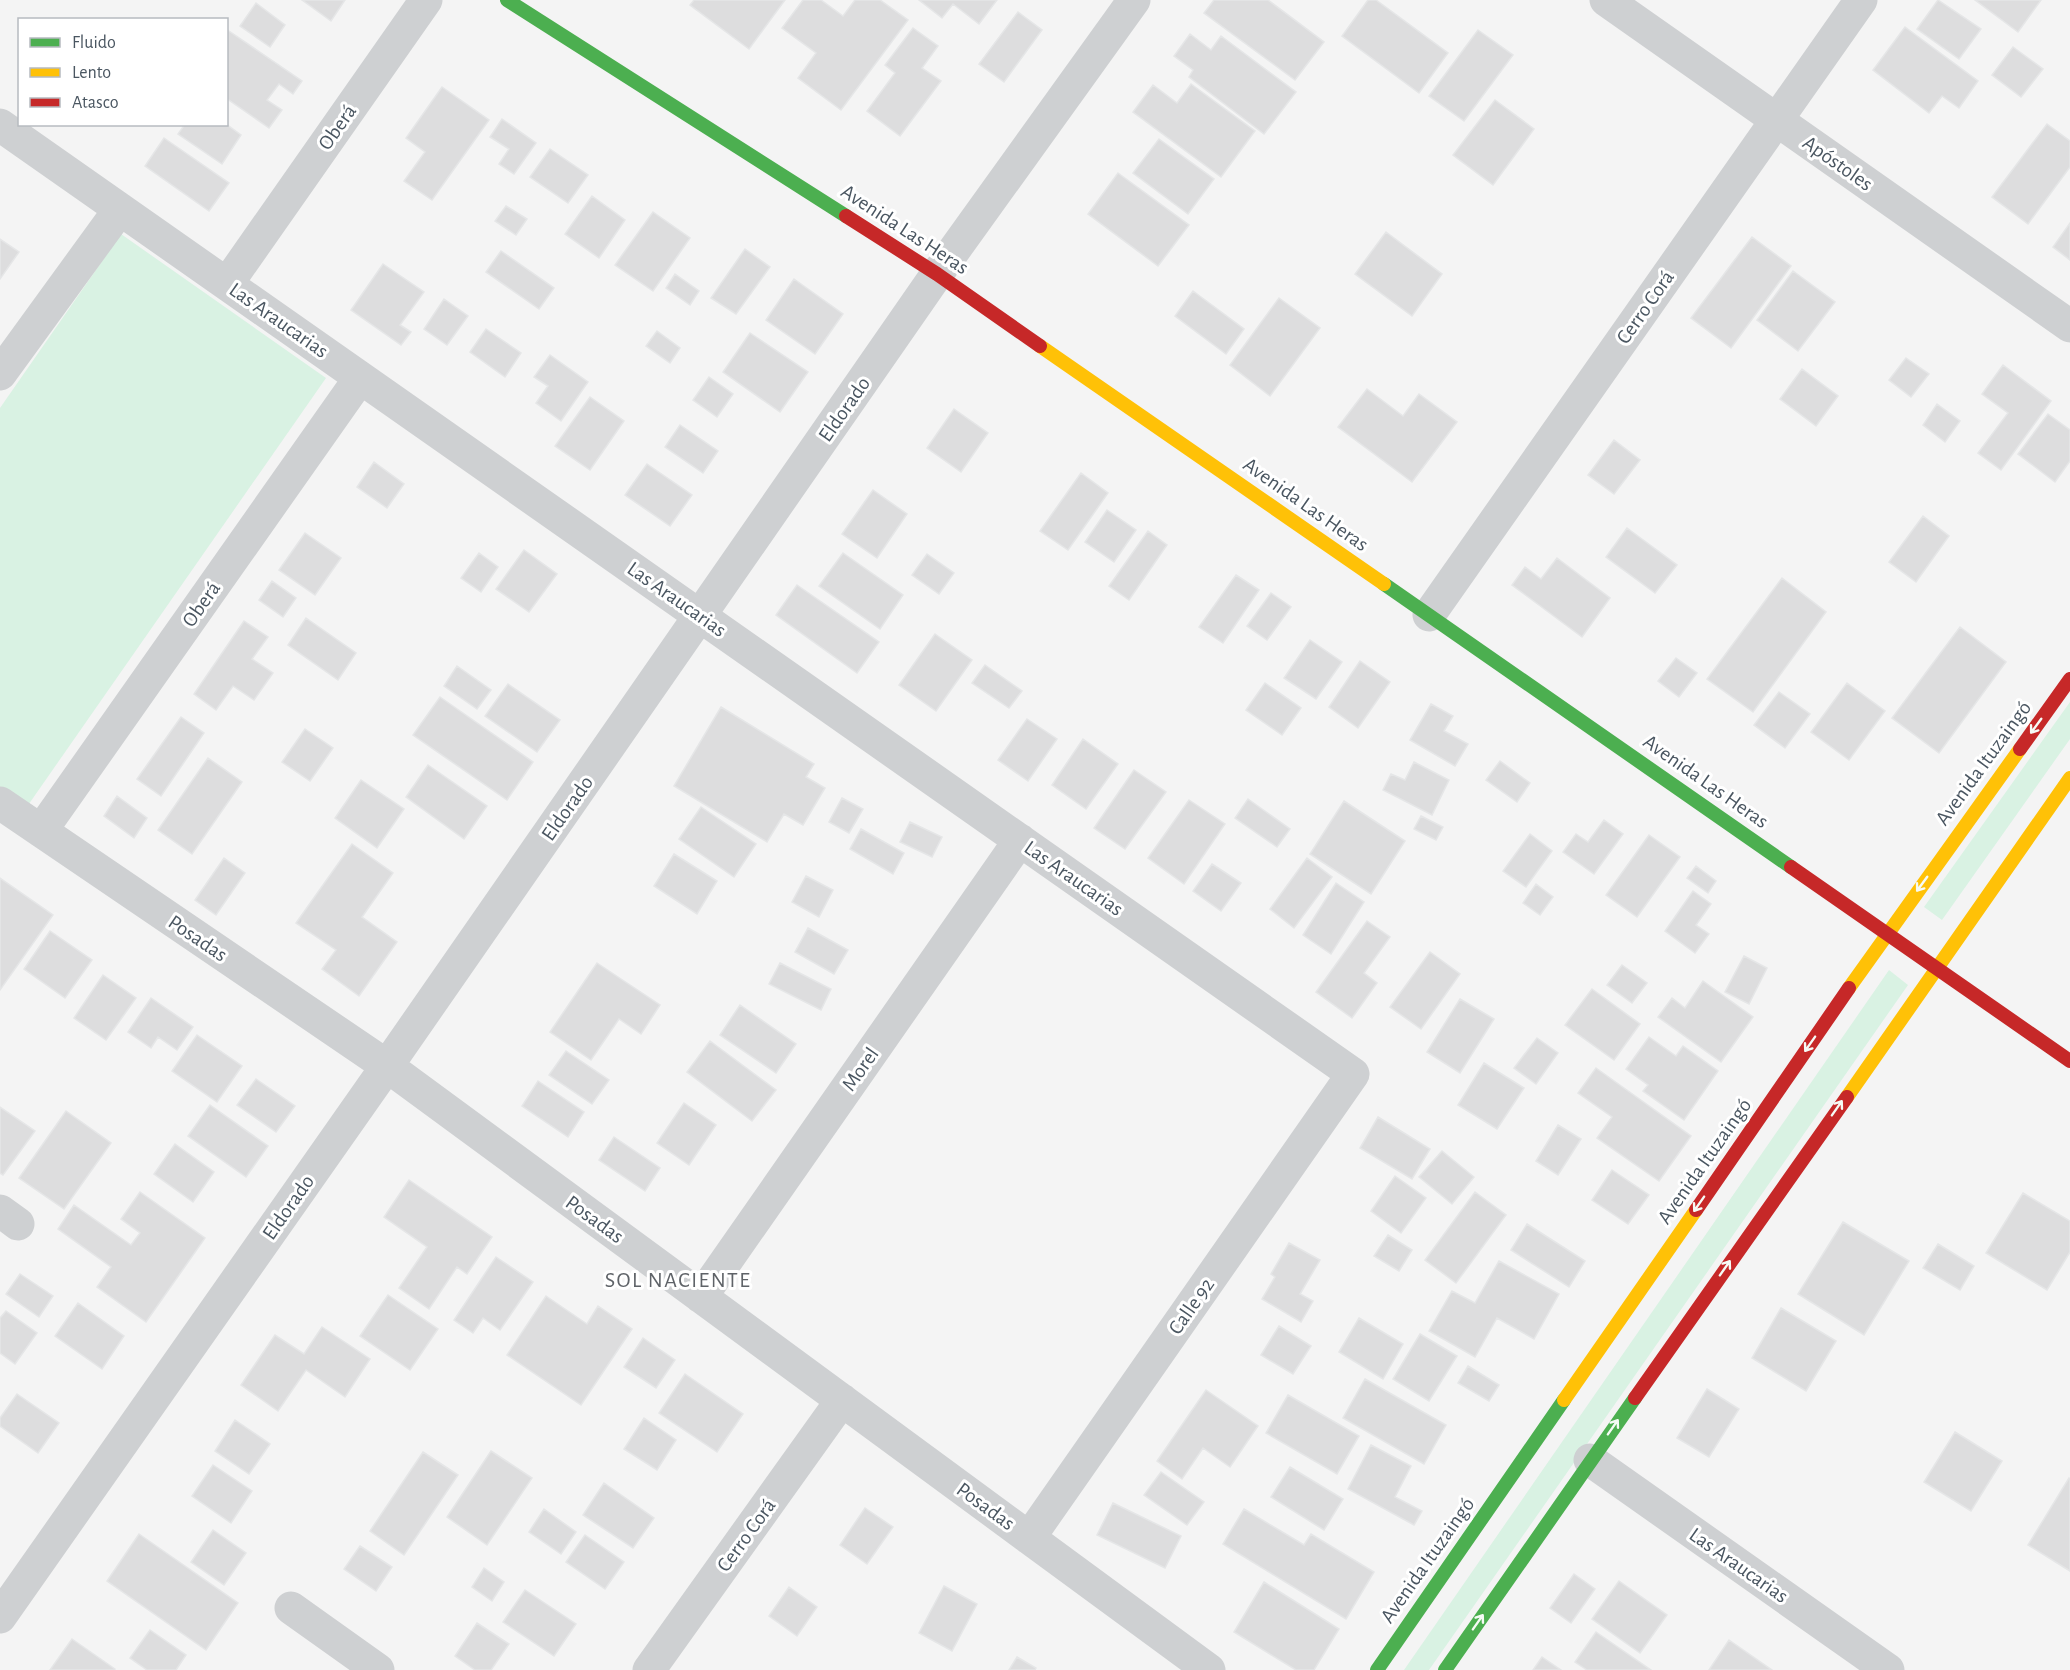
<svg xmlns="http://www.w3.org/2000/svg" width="2070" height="1670" font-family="'Alegreya Sans',sans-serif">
	<rect width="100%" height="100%" fill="#f4f4f4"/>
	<path fill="#d9f2e3" d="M121,234L326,378L24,811L0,794V408Z
		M2070,702V739L1942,920L1924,907Z
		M1889,970L1908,985L1429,1670H1404Z"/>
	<path fill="#ddddde" stroke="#e5e6e7" stroke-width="1.5" d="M302,0H345L331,21Z
		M694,0H785L749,49L690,5Z
		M803,0H821L843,16L855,0H880L908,20L841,110L798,78L816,53L782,28Z
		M919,0H997L979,24L953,4L942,18Z
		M1214,0H1268L1324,42L1295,80L1204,13Z
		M1368,0H1376L1448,53L1419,93L1342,36Z
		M1938,0L1981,29L1959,59L1917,29Z
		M1975,0H2041L2018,32Z
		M256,3L285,25L270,47L240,26Z
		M1018,12L1042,30L1004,82L979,64Z
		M1905,27L1978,81L1959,108L1942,96L1929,113L1873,70Z
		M913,28L938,46L922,68L941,81L900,136L867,111L895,73L885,65Z
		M226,29L302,81L293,94L279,84L267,100L282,110L269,128L226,98Z
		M1478,30L1513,55L1464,121L1429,96Z
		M1190,34L1211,50L1221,36L1296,92L1264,134L1189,77L1193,70L1174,56Z
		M2013,47L2043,69L2021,97L1992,75Z
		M1191,84L1255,131L1221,177L1133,112L1153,85L1177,103Z
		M442,87L489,120L432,200L404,181L425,152L406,138Z
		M1495,100L1534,129L1493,185L1453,155Z
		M502,119L536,143L514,174L499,164L509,149L490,137Z
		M185,124H226L241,135L222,164L178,134Z
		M2047,124L2070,141V167L2028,224L1992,197Z
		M164,138L229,183L209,211L145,166Z
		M1159,139L1214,179L1188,214L1133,173Z
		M550,149L588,175L568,203L530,177Z
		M1118,173L1189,225L1158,266L1088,214Z
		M592,196L625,220L599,258L565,234Z
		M506,206L527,219L516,235L495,221Z
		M653,212L690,238L653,291L615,265Z
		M2070,223V260L2053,247Z
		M1386,232L1442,274L1412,316L1355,274Z
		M1752,237L1791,266L1731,348L1691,318Z
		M0,239L19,252L0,279Z
		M745,249L770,267L736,314L711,298Z
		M501,251L554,288L539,309L486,272Z
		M383,264L424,292L400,325L411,332L401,345L351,310Z
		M1793,271L1835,302L1798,351L1757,320Z
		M675,274L699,291L690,305L666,288Z
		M794,279L843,314L815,354L766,320Z
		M1193,291L1244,329L1226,354L1175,316Z
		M1279,298L1320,328L1270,396L1230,365Z
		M444,299L468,316L447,345L424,329Z
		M486,329L521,353L505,377L470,352Z
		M657,331L680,348L670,363L646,346Z
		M750,333L808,372L780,412L723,372Z
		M550,355L588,382L561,421L536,403L548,386L534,377Z
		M1906,358L1929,374L1911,397L1889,380Z
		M2003,365L2051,401L2001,470L1978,453L2008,413L1982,394Z
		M1802,369L1838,396L1816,426L1780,399Z
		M709,377L733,394L717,417L693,400Z
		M1367,389L1403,416L1419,394L1457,422L1412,482L1338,427Z
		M590,397L624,421L590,470L555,446Z
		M1937,404L1960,421L1945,442L1923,425Z
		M954,409L988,433L961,472L927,448Z
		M2048,414L2070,430V461L2055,482L2018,454Z
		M680,425L718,451L703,473L665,447Z
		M1614,440L1640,460L1614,494L1588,475Z
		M374,462L404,484L387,508L357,487Z
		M647,464L692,495L670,526L625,495Z
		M1081,473L1108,493L1068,550L1040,531Z
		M873,490L907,514L877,558L842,534Z
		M1107,510L1136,530L1114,562L1085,542Z
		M1923,516L1949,536L1916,582L1889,562Z
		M1627,528L1677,565L1655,593L1606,557Z
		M1148,531L1167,545L1129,600L1109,586Z
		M305,533L341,558L315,595L279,570Z
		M524,550L557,574L529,612L496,589Z
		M479,553L498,567L481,592L461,578Z
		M843,553L903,595L880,629L819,586Z
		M927,554L954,573L939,594L912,575Z
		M1557,558L1610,598L1582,637L1512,585L1525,567L1541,579Z
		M1236,575L1259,590L1223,643L1199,627Z
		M1782,578L1826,612L1753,712L1707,679Z
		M272,581L296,598L283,617L259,600Z
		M797,585L879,642L857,673L776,615Z
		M1271,593L1291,607L1267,640L1247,626Z
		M306,618L356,653L338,680L288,645Z
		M244,621L268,637L252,659L273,673L254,700L233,686L216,710L194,694Z
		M1960,627L2006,662L1939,753L1892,718Z
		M935,634L972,660L936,711L899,685Z
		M1310,640L1342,662L1316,699L1284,678Z
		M1676,658L1697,673L1679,697L1658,681Z
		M1360,661L1390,682L1358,728L1329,707Z
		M985,665L1022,691L1009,708L972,683Z
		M457,666L491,690L477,709L444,686Z
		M1265,683L1301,708L1282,735L1246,710Z
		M1847,683L1885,711L1849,760L1811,732Z
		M508,684L560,720L537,752L485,716Z
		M1779,692L1810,714L1785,748L1754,725Z
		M440,697L533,762L507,800L413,735Z
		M1431,704L1453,716L1444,731L1468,744L1455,766L1410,740Z
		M721,707L814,764L806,777L825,788L803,825L784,814L767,842L674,786Z
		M181,717L204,733L161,796L137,779Z
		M1027,719L1057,739L1028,781L998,760Z
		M305,729L333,748L310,781L282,762Z
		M1083,739L1118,764L1086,809L1052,785Z
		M208,758L242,782L192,854L158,830Z
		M1500,761L1530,783L1517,802L1486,780Z
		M1414,762L1449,780L1432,815L1383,790L1391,774L1405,780Z
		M428,765L487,806L464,839L406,797Z
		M1134,770L1166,792L1125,849L1094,828Z
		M361,780L404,809L377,848L335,818Z
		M117,796L147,818L134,838L104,816Z
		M842,798L863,809L849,833L829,822Z
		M1248,799L1290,829L1277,847L1235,818Z
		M1189,800L1225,824L1184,884L1148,858Z
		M1344,801L1405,841L1371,894L1310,854Z
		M701,807L756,844L734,877L679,839Z
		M1421,816L1443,827L1436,840L1414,829Z
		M1604,820L1623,834L1594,874L1563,852L1576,834L1588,842Z
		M910,822L942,837L932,857L900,842Z
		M861,829L904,853L893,874L850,849Z
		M1530,834L1552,851L1526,887L1503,871Z
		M1649,835L1680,857L1637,917L1606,895Z
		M352,844L393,873L362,917L397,942L359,996L322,969L336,950L296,923Z
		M674,854L717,881L697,914L654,886Z
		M224,858L245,873L216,915L195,900Z
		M1307,858L1332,877L1294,928L1270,909Z
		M1212,864L1241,883L1221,911L1193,891Z
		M1696,866L1716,881L1708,893L1687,878Z
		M806,876L833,890L819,917L792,902Z
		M0,878L53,915L0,990Z
		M1336,883L1364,902L1331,954L1303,935Z
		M1536,884L1553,897L1540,915L1523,903Z
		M1693,891L1711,904L1696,925L1709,934L1695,953L1665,931Z
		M1367,921L1390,937L1364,973L1377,983L1352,1018L1316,992Z
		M808,928L848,950L834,974L795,952Z
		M50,931L92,960L65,998L24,969Z
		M1430,952L1460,974L1421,1029L1390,1007Z
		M1744,956L1767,968L1749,1004L1725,992Z
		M597,963L660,1005L641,1034L619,1019L591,1060L550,1032Z
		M780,963L831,989L821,1010L769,984Z
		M1622,965L1647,983L1632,1003L1607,985Z
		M103,975L136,998L106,1040L74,1018Z
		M1703,981L1753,1017L1721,1062L1658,1017L1672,998L1685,1008Z
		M1592,989L1640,1024L1614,1060L1565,1025Z
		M151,998L193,1027L177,1050L158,1037L151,1048L128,1032Z
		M1460,999L1494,1019L1460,1073L1427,1052Z
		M740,1005L796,1044L776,1073L720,1035Z
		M197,1035L242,1066L217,1102L172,1071Z
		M1649,1037L1676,1056L1683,1046L1718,1071L1684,1120L1643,1091L1648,1085L1626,1069Z
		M1537,1038L1558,1053L1536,1084L1514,1068Z
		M710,1041L776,1090L752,1121L687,1072Z
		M566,1051L609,1080L592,1104L549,1075Z
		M1484,1063L1524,1088L1497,1129L1458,1105Z
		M1596,1068L1691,1136L1659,1181L1597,1138L1612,1117L1578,1093Z
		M256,1079L295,1106L276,1132L237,1105Z
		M538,1081L584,1112L568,1137L522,1106Z
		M684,1103L716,1125L689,1165L657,1143Z
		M210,1105L268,1146L246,1177L188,1136Z
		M0,1107L35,1131L3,1175L0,1173Z
		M66,1111L111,1143L64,1209L19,1178Z
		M1378,1117L1430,1149L1412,1179L1360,1148Z
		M1558,1125L1581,1139L1558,1175L1536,1161Z
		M614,1137L660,1168L645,1191L599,1160Z
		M175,1144L214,1172L193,1202L154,1174Z
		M1442,1151L1474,1177L1452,1204L1419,1177Z
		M1612,1170L1649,1195L1628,1224L1592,1200Z
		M1395,1176L1426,1198L1401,1233L1371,1211Z
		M409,1180L492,1237L467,1274L457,1267L429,1309L399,1288L427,1247L384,1217Z
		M140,1192L205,1238L146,1322L97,1287L111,1267L58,1229L74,1205L131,1245L140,1233L121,1219Z
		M1475,1192L1506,1215L1456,1283L1425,1260Z
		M2023,1193L2070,1221V1252L2047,1290L1986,1253Z
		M1843,1222L1909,1261L1864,1335L1798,1294Z
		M1527,1224L1585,1261L1569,1287L1511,1250Z
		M1388,1235L1412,1250L1399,1271L1374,1256Z
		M1289,1243L1320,1260L1300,1294L1313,1301L1301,1322L1262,1299L1275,1277L1271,1274Z
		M1938,1244L1974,1266L1960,1290L1923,1268Z
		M496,1257L533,1282L500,1330L483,1318L473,1333L454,1320Z
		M1499,1261L1559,1294L1534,1339L1497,1318L1475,1357L1429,1331L1452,1291L1475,1303Z
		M20,1274L53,1296L39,1317L6,1294Z
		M388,1295L438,1329L410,1370L360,1336Z
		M546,1296L587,1324L598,1306L632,1329L581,1405L507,1355Z
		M78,1303L124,1336L102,1369L55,1336Z
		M1781,1308L1836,1341L1806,1391L1752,1358Z
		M6,1311L37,1333L15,1364L0,1353V1318Z
		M1359,1318L1403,1344L1383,1379L1339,1352Z
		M1279,1326L1311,1346L1293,1374L1261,1355Z
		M322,1327L370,1359L345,1397L306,1370L278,1411L241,1385L275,1335L304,1354Z
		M1420,1334L1457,1356L1429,1401L1393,1379Z
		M643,1338L675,1360L656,1388L624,1367Z
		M1468,1366L1499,1385L1489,1401L1458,1383Z
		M685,1374L743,1414L717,1452L659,1413Z
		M1365,1379L1446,1425L1424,1464L1343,1418Z
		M1707,1389L1739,1409L1709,1457L1677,1438Z
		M1206,1390L1258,1426L1230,1467L1203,1448L1182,1479L1157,1461Z
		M17,1394L59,1423L38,1453L0,1426V1418Z
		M1288,1395L1359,1436L1337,1474L1266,1433Z
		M644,1418L676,1440L657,1470L624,1449Z
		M235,1420L270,1444L249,1474L215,1451Z
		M1955,1432L2002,1461L1971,1511L1924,1482Z
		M1371,1445L1411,1466L1395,1497L1422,1511L1414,1525L1348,1489Z
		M491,1451L532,1478L487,1545L447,1517Z
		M423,1452L458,1475L404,1555L370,1531Z
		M213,1465L252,1491L231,1523L192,1496Z
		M1290,1467L1343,1499L1324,1530L1271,1497Z
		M1161,1472L1204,1502L1187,1525L1144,1495Z
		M2069,1478L2070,1479V1571L2028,1545Z
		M604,1483L654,1518L633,1548L583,1515Z
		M1113,1503L1181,1536L1165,1568L1097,1535Z
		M865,1508L893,1527L867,1564L840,1545Z
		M544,1509L576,1532L561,1554L529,1532Z
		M1244,1509L1304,1545L1311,1534L1374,1572L1346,1619L1223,1544Z
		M213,1530L246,1553L224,1585L191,1562Z
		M139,1534L238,1603L206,1650L107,1581Z
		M585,1535L624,1562L605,1589L566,1562Z
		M360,1546L392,1567L376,1591L344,1569Z
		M484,1568L504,1582L492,1601L472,1587Z
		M1574,1574L1595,1589L1571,1623L1550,1608Z
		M1619,1581L1667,1615L1640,1653L1592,1619Z
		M1264,1582L1339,1629L1314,1670H1296L1234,1632Z
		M944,1586L977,1604L952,1651L919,1633Z
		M789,1587L817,1607L797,1636L769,1616Z
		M525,1590L576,1624L554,1656L503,1622Z
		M477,1623L509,1644L491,1670H475L455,1656Z
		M150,1630L186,1655L176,1670H147L130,1658Z
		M1596,1632L1651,1670H1587L1575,1662Z
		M72,1639L115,1669L114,1670H50Z
		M1729,1640L1772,1670H1709Z
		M1017,1657L1036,1668L1035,1670H1009Z
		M1542,1657L1561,1670H1533Z"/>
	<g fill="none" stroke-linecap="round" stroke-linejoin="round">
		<path stroke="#ced0d2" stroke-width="33" d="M1606,0L2070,326
			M0,125L1353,1074L1029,1538
			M227,284L426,0
			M0,374L120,209
			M1429,615L1861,0
			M0,803L387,1066L1209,1670
			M41,831L360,378
			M0,1211L18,1224
			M701,1297L1020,840
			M1590,1460L1888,1670
			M291,1608L378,1670
			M0,1617L387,1066L937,274L1134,0
			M649,1670L842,1400"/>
		<path stroke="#4caf50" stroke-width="14" d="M507,0L846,216
			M1384,584L1791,867
			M1377,1670L1564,1400
			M1445,1670L1635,1398"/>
		<path stroke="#ffc107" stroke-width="14" d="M1040,346L1384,584
			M1849,988L2020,749
			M1847,1097L2070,778
			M1564,1400L1696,1210"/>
		<path stroke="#c62828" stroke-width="14" d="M846,216L937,274L1040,346
			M2020,749L2070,679
			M1791,867L2070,1061
			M1696,1210L1849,988
			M1635,1398L1847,1097"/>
	</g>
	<defs><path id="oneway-shaft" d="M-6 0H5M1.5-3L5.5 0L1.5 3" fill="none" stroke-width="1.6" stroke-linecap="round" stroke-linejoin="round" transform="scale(1.5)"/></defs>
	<g stroke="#f6fbf6">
		<use href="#oneway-shaft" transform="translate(2036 726) rotate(126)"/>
		<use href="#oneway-shaft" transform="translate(1922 884) rotate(126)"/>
		<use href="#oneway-shaft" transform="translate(1810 1044) rotate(125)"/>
		<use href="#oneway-shaft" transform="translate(1837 1108) rotate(-55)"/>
		<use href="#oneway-shaft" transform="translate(1699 1204) rotate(125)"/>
		<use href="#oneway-shaft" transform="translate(1725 1268) rotate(-55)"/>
		<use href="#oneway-shaft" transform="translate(1613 1427) rotate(-55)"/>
		<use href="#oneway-shaft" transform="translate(1478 1622) rotate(-55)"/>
	</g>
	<g text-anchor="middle" stroke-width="6" stroke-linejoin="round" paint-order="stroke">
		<g font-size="21" fill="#4a5661" stroke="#fff">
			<text transform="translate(337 127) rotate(-55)" y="7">Oberá</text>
			<text transform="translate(1838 163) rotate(35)" y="7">Apóstoles</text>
			<text transform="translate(905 229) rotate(33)" y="7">Avenida Las Heras</text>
			<text transform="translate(1645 307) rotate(-55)" y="7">Cerro Corá</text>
			<text transform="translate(279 320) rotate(35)" y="7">Las Araucarias</text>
			<text transform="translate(844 409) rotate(-55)" y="7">Eldorado</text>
			<text transform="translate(1306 504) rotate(35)" y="7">Avenida Las Heras</text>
			<text transform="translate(677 599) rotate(35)" y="7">Las Araucarias</text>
			<text transform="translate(201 604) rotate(-55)" y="7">Oberá</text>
			<text transform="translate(1983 763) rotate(-54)" y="7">Avenida Ituzaingó</text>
			<text transform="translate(1706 781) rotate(35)" y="7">Avenida Las Heras</text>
			<text transform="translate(567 808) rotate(-55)" y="7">Eldorado</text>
			<text transform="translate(1074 878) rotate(35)" y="7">Las Araucarias</text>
			<text transform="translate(198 938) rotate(34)" y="7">Posadas</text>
			<text transform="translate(860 1069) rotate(-55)" y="7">Morel</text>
			<text transform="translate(1704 1161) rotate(-55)" y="7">Avenida Ituzaingó</text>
			<text transform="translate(288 1207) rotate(-55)" y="7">Eldorado</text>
			<text transform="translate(595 1219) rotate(36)" y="7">Posadas</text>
			<text transform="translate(1191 1306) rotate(-55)" y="7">Calle 92</text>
			<text transform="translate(986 1506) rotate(36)" y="7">Posadas</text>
			<text transform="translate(746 1535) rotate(-54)" y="7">Cerro Corá</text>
			<text transform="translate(1427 1560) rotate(-55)" y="7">Avenida Ituzaingó</text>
			<text transform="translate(1739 1565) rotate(35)" y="7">Las Araucarias</text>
		</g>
		<g font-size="22" letter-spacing="1.5" fill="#5f6368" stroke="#fff">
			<text x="678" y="1287">SOL NACIENTE</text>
		</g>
	</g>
	<rect x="18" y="18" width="210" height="108" fill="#ffffff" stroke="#b7bbc0" stroke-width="1.5"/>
	<rect x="30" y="38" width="30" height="9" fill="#4caf50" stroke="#b7bbc0" stroke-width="1.5"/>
	<text x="72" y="48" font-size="18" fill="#4a5661">Fluido</text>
	<rect x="30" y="68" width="30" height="9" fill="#ffc107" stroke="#b7bbc0" stroke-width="1.5"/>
	<text x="72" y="78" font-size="18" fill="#4a5661">Lento</text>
	<rect x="30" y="98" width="30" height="9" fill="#c62828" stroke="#b7bbc0" stroke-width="1.5"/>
	<text x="72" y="108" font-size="18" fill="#4a5661">Atasco</text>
</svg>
